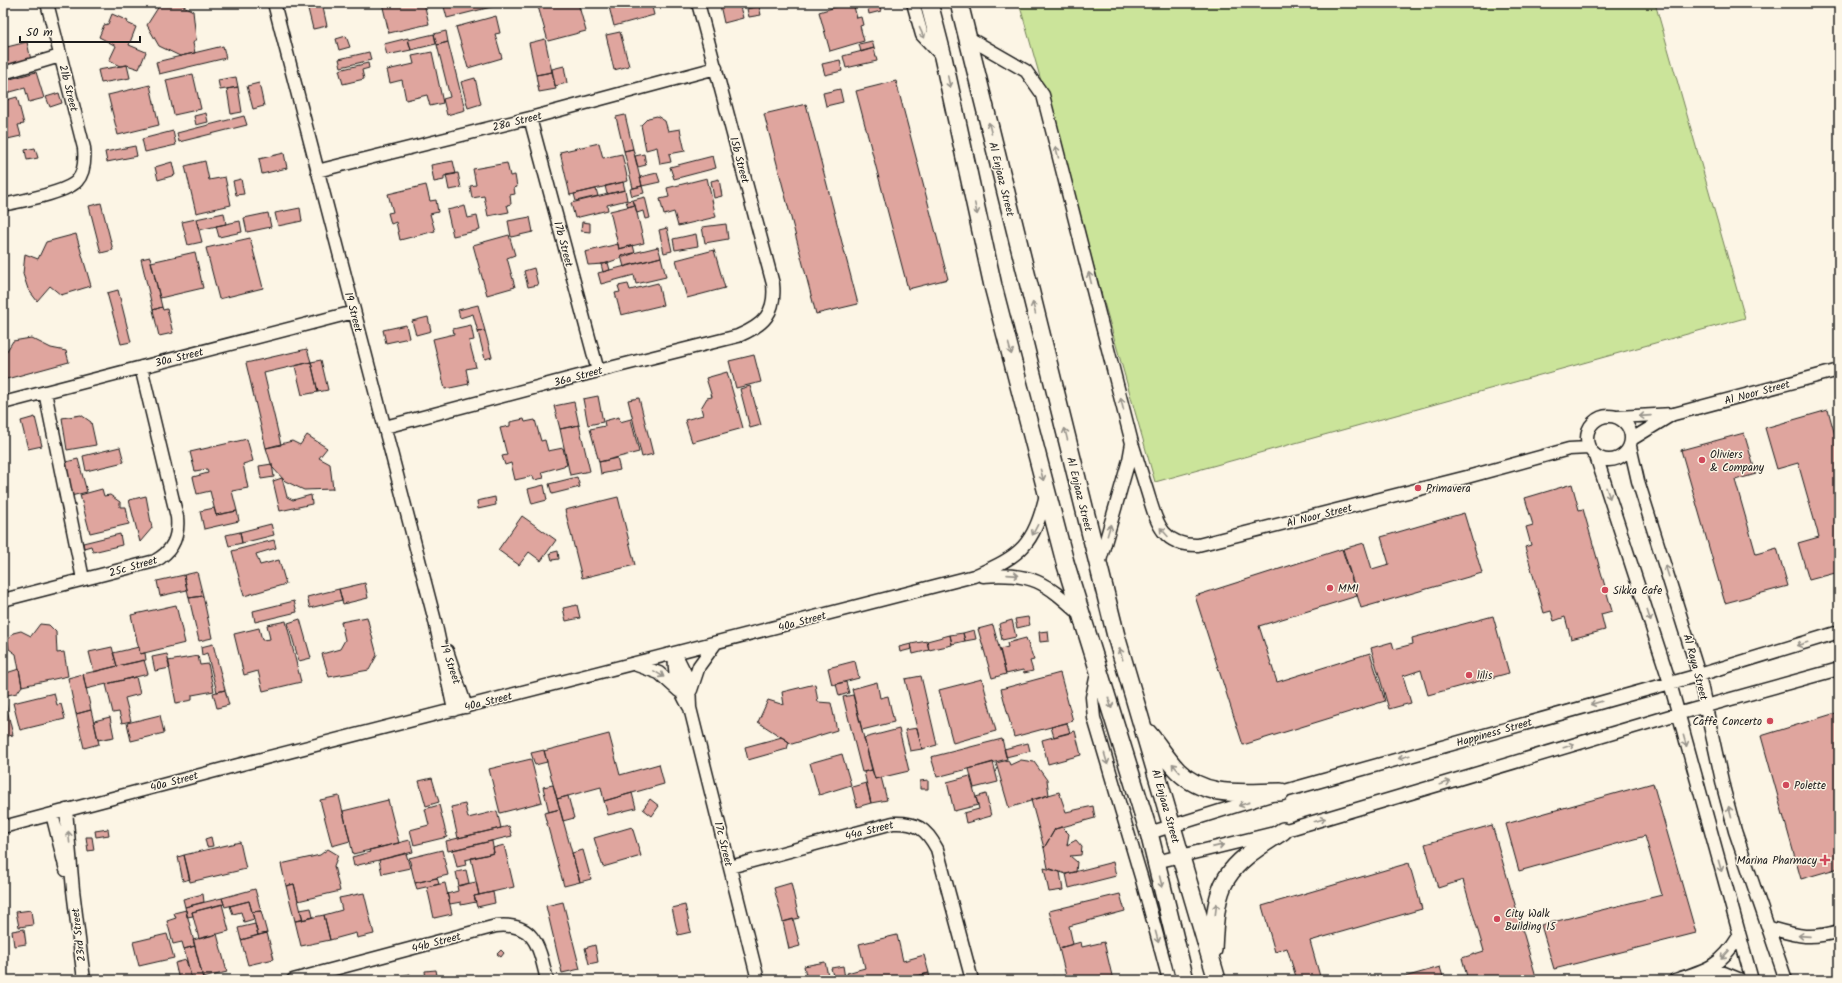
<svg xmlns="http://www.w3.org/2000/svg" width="1842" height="983" font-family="Kalam,sans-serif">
	<rect width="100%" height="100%" fill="#fcf5e5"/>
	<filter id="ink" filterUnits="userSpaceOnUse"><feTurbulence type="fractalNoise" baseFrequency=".025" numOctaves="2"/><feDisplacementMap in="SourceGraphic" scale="8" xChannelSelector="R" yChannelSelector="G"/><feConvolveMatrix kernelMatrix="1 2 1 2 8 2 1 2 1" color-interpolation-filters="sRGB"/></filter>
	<g filter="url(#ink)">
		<path fill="#cbe49a" stroke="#74805b" d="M1019,3H1655L1745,318L1155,482Z"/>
		<path fill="#dfa59e" stroke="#1c1c1c" d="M161,3H178L193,11L196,39L193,43L195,53L180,56L159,46L147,25Z
			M322,3L327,26L313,29L307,5Z
			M382,3H424L429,24L389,33Z
			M443,3H507L447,18Z
			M537,3H578L586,31L548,41Z
			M608,3H651L654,15L614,26Z
			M729,3H739L743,18L724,23L720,5Z
			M849,3H853L857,18L861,17L863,25L860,26L864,41L830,51L819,12Z
			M867,3H887L880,5L881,11L869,14Z
			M759,6L761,15L749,17L747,9Z
			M112,14L128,21L127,23L136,27L129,45L146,52L139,69L127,65L120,66L109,61L116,46L99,37L104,25L108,24Z
			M496,16L500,33L495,34L502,58L468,68L456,27Z
			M446,31L448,42L437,45L434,34Z
			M620,32L629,66L614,70L606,35Z
			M434,34L436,44L411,50L408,40Z
			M346,36L350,47L339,50L336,39Z
			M408,38L411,50L387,55L384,44Z
			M545,39L552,72L536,75L529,43Z
			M872,41L874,48L861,52L859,44Z
			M27,42L31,60L3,66V48Z
			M448,42L465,110L447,115L443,99L450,97L437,45Z
			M223,46L226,58L159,74L156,62Z
			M874,48L877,61L846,68L843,56Z
			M369,52L371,60L341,67L339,59Z
			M432,52L443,103L430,106L427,95L406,100L402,80L390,83L387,70L414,64L412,56Z
			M840,60L842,71L825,75L822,64Z
			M368,63L369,68L362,70L364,79L343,84L339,70Z
			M127,65L130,78L101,83L98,70Z
			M564,66L567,83L555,86L552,69Z
			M36,72L44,98L29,102L25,88L3,94V81Z
			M552,72L556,89L539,92L536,75Z
			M193,74L201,109L174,115L166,80Z
			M236,77L238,87L220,90L218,80Z
			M475,78L481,104L468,108L461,82Z
			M896,81L948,279L908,289L856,91Z
			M259,83L264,106L253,109L247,86Z
			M150,85L159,125L118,135L108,95Z
			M238,87L242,112L231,114L227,89Z
			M840,89L843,102L826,106L823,93Z
			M59,93L62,103L50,107L46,97Z
			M17,97L24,124L18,125L21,136L3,140V101Z
			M806,104L858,304L816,314L764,114Z
			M206,113L208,122L196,125L194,116Z
			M625,115L633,149L624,151L616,117Z
			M244,116L247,125L179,142L177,133Z
			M657,116L665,121L668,131L680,129L685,151L669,154L671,162L660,164L657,147L646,150L641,125L648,118Z
			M173,131L176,145L145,152L142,139Z
			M599,143L603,158L622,154L628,181L570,195L560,152Z
			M135,146L137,156L107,162L105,152Z
			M35,148L38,158L27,160L25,150Z
			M633,149L642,186L633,188L624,151Z
			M284,153L287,168L262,174L259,159Z
			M644,154L646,165L638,167L635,156Z
			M713,156L716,168L674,179L670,167Z
			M205,161L209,180L225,177L231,205L196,213L185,166Z
			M453,161L456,174L444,176V180L434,182L431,165Z
			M172,162L175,175L158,180L155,167Z
			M507,163L510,176L515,175L517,187L514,188L515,194L510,195L511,204L507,205L509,212L488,216L484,196L472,198L470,186L476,185L473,169Z
			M458,173L461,188L449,190L446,175Z
			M657,173L660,182L642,186L640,177Z
			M707,178L716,217L678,226L674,212L664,215L660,199L669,197L667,188Z
			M241,179L244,194L236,195L233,181Z
			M719,179L722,196L714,198L711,181Z
			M623,182L625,190L607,194L605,186Z
			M426,185L430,201L436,200L438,212L430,214L435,231L400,240L396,222L391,224L388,213L393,212L388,194Z
			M642,186L644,193L632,196L630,189Z
			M596,189L598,196L576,201L574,194Z
			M625,190L627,200L607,205L608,210L575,218L571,203Z
			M645,197L650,218L645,219L643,211L637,213L633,200Z
			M633,200L635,205L628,207L626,201Z
			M101,203L113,250L101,253L89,206Z
			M635,205L644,243L619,249L610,211Z
			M465,206L468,218L477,216L480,230L453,236L447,210Z
			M300,208L302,221L278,226L275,213Z
			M224,213L226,224L199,230L196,219Z
			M268,213L271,227L247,232L244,218Z
			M530,217L533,232L511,237L508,221Z
			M196,219L202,242L188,245L182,222Z
			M240,221L242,232L219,237L216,226Z
			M582,222L590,223V232L581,231Z
			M726,224L728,239L705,243L702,227Z
			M667,228L672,251L664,253L659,230Z
			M76,234L91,286L61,295L50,286L37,301L28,289L23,274L25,254L38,259L46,242Z
			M696,234L698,246L675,250L673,239Z
			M509,235L515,255L507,258L515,287L487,295L473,245Z
			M250,238L263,288L219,299L206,248Z
			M618,244L619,249L633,245L635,253L604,264L588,265L585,252Z
			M658,247L661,257L624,267L621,256Z
			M714,250L725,288L687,298L676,260Z
			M195,252L203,288L160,298L151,262Z
			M150,257L162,307L153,310L141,259Z
			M661,257L666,277L636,284L634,275L601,284L598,273Z
			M608,263L610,270L603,272L601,264Z
			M534,268L538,285L528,287L524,271Z
			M658,283L663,305L621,315L615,293L620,292L618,286L628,284L630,290Z
			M118,290L131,342L121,344L107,293Z
			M478,305L485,331L478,332L473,314L460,318L458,310Z
			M162,307L163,310L167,309L173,333L159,336L153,310Z
			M428,317L431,331L416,335L412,321Z
			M406,325L409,338L386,343L383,330Z
			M471,325L474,340L469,341L476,367L466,369L469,384L445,389L433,339L454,334L453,329Z
			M485,331L492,357L485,359L478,332Z
			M31,338L51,348L66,351L69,362L3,380V357L13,341Z
			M307,349L311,362L264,373L281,445L266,448L246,363Z
			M754,355L761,382L736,388L729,361Z
			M321,360L328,390L318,392L311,362Z
			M311,362L318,392L302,395L295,366Z
			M727,372L743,428L692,442L685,420L703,415L701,408L707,398L712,397L706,378Z
			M750,386L761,425L750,428L740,389Z
			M598,396L603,422L588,425L583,399Z
			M639,398L653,454L642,457L628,400Z
			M574,402L579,425L560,429L554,406Z
			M1828,410L1839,450V572L1809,580L1798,543L1819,537L1798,463L1777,469L1765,428Z
			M81,415L91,422L96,445L67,450L62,418Z
			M35,417L42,446L28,449L21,421Z
			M619,417L620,422L631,419L639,452L599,462L590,429L605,426L604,421Z
			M524,419L525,422L535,420L541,441L545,440L548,451L563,448L567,465L542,472L544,478L534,480L533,476L515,480L511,463L505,465L502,456L507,455L500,428L510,426V422Z
			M579,425L590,471L570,475L560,429Z
			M1744,433L1756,474L1735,480L1756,554L1777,548L1788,586L1725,603L1681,450Z
			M307,435L327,448L319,458L330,464L333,489L304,490L285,481L272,467L266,448L292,441L300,445Z
			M247,439L253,461L243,464L248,488L232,491L237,511L216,515L210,491L197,494L193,477L208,473L207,469L195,471L190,452Z
			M120,447L124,462L86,471L83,456Z
			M617,458L620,470L601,474L599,462Z
			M78,459L87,492L71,496L62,463Z
			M272,464L274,477L261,479L259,466Z
			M577,477L580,487L552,494L549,484Z
			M282,478L287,497L293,500L311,495L312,504L280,511L273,481Z
			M1572,484L1579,510L1583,509L1612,611L1601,614L1605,630L1571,639L1565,617L1554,621L1551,611L1544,613L1525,547L1531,545L1526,527L1533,525L1525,498Z
			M544,485L547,500L532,504L528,489Z
			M102,489L104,496L110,495L120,502V507H126L129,524L90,533L80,495Z
			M146,496L152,528L140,542L129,500Z
			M495,497L496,505L478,509L477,501Z
			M618,497L635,565L582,578L565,510Z
			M214,508L216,515L237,511L239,521L204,529L200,511Z
			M1464,513L1482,573L1361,608L1343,549L1364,543L1372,569L1389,564L1381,537Z
			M522,516L556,540L541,561L529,552L519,565L498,550Z
			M271,524L274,535L242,543L240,532Z
			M240,532L242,543L229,546L226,535Z
			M120,534L122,545L93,552L91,546L84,548L83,543Z
			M274,540L276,548L256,554L260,565L279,560L286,584L244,596L232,551Z
			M1342,549L1357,596L1259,626L1277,682L1370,653L1385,701L1243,745L1195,596Z
			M558,551L559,559L552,560L550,553Z
			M197,572L203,596L189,598L184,575Z
			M184,575L187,590L160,596L157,581Z
			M365,583L368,598L343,604L339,589Z
			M339,589L342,600L310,608L307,597Z
			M203,596L212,638L199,641L189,598Z
			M294,601L297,612L255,622L253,611Z
			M176,605L185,643L140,654L131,615Z
			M577,605L580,618L566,621L563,608Z
			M1493,616L1509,673L1428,695L1421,670L1403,676L1411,703L1389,709L1371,648L1392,642L1394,649L1413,644L1412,638Z
			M367,617L377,655L369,670L329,677L322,654L340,649L345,640L341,622Z
			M1028,617L1030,625L1017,628L1015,619Z
			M300,619L311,658L299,661L288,623Z
			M1012,620L1016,637L1002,640L999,624Z
			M286,621L301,682L263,691L258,671L244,675L234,634L259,628L262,640L270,639L267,625Z
			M40,624L49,625L56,632L57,653L64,652L68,676L22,686L16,654L9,649L8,640L13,633L21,631L31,636Z
			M993,625L1006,674L992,678L978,629Z
			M974,630L976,639L965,641L963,633Z
			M1048,631L1049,641L1040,642L1039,632Z
			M963,633L965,641L952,644L950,635Z
			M950,635L952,645L929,650L927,641Z
			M1026,638L1034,660L1030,661L1033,671L1024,673L1023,670L1006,674L1000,649L1008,647L1007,643Z
			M927,641L929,650L913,654L911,644Z
			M213,644L225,690L217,692L207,653L202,655L201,647Z
			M911,644L912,649L900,652L899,647Z
			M112,647L117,666L94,672L89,652Z
			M139,647L140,654L145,653L146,660L117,666L113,653Z
			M167,654L170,668L155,671L152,657Z
			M198,656L200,665L208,664L214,691L192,695V700L176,703L168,661Z
			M144,660L148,674L86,689L83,674Z
			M855,661L859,678L832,685L828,668Z
			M19,669L22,686L17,693L3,696V674Z
			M1060,673L1073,721L1014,737L1001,689Z
			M83,674L91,710L76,714L68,678Z
			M921,676L937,745L922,749L905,679Z
			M136,677L140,694L125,698L131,721L122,723L119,712L113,713L106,684Z
			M982,679L996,731L953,743L939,690Z
			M846,682L849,693L839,696L836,684Z
			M877,682L880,698L888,696L894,722L862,730L852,689Z
			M815,684L818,702L831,703L837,730L792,744L758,722L768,700L784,705L782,692Z
			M225,690L229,705L217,708L213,693Z
			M54,693L57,705L61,704L65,719L20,730L13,703Z
			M853,695L872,770L862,772L843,697Z
			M6,705L13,735L3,737V706Z
			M91,710L99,744L84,748L76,714Z
			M1839,712V868L1801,879L1761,736Z
			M160,715L164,733L131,741L127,723Z
			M110,717L114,737L98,740L94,721Z
			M1067,723L1070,733L1054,737L1051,727Z
			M917,728L922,749L910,751L905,730Z
			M899,729L909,771L875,779L864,738Z
			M1075,731L1081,755L1048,764L1042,740Z
			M609,734L620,775L659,764L664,784L604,801L601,787L557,799L544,751Z
			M782,737L789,742L787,749L748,760L745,747Z
			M1002,739L1007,759L937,777L931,757Z
			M1028,743L1030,751L1006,757L1004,749Z
			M544,750L547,762L535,765L531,753Z
			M842,754L851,785L819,795L810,763Z
			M531,759L542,802L500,813L489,769Z
			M1008,760L1010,765L1021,760L1034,762L1047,780L1049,795L1009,808L996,763Z
			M993,762L998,782L974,788L969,769Z
			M872,770L875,779L881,777L887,800L871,803L864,772Z
			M970,776L978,805L954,811L947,782Z
			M432,778L439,802L426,806L419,781Z
			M928,780V789H920V781Z
			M866,783L871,803L857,807L852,787Z
			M1653,783L1696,933L1554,969L1541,925L1662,895L1645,836L1519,871L1506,824Z
			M553,785L560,809L549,812L543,787Z
			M1059,792L1066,812L1093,806L1095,818L1055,829L1044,848L1031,800Z
			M632,793L636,808L608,815L604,801Z
			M986,794L991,816L966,823L964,813L979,809L976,797Z
			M339,796L350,841L332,846L320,800Z
			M568,796L574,818L563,821L557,799Z
			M650,799L659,806L652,816L643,809Z
			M388,800L399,843L353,854L343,811Z
			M465,804L468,818L497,811L501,828L458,838L451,807Z
			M439,805L447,837L414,845L410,830L429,825L425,809Z
			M560,809L580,882L564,886L544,813Z
			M1492,825L1537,980H1468L1462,958L1484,951L1463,880L1438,888L1425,844Z
			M509,826L512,836L448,851L446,841Z
			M632,827L641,856L603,867L594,838Z
			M1062,827L1069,834L1067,845L1076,840L1082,847L1081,855L1070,856L1077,862L1076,872L1066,874L1048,868L1044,848L1055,829Z
			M108,829L109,835L96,837L95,831Z
			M86,837H92L94,850L88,851Z
			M211,837L213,846L207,847L205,839Z
			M410,840L413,852L354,866L352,857L370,852L369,850Z
			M492,841L494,853L465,860L466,865L457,867L453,850Z
			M240,842L246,869L190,882L184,855Z
			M504,845L514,887L479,895L471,858L494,853L493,848Z
			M328,849L338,855L334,866L340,891L298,901L294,884L286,886L281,864L320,855Z
			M442,850L448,875L415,883L409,858Z
			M583,850L591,879L580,882L572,853Z
			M406,853L410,868L382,874L379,860Z
			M184,855L190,879L183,881L178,857Z
			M1113,862L1116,876L1069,888L1066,874Z
			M1409,863L1422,909L1310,941L1321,980H1297L1287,948L1275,952L1262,906Z
			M1044,868L1060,872L1063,890L1049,892Z
			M466,870L469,883L459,886L456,872Z
			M437,878L439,884L417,889L415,883Z
			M476,882L479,895L474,896L476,902L461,905V902L450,904L447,894L458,891L457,886Z
			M445,883L452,914L434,918L427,887Z
			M791,883L799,918L783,922L774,888Z
			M294,884L303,920L295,921L286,886Z
			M255,889L261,911L252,912L249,901L225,907L222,898Z
			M493,892L495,903L477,907L474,896Z
			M364,893L374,934L357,938L356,933L330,940L324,915L342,910L339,898Z
			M203,894L204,902L185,907L183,899Z
			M1120,894L1125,911L1069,926L1073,944L1059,948L1049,911Z
			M222,898L224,904L192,912L193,916L187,917L185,907Z
			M249,901L254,919L244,922L241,912L233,914L230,906Z
			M563,902L580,969L562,973L546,906Z
			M222,904L229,931L199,939L192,912Z
			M685,905L691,932L678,935L672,908Z
			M311,908L313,917L303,920L300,910Z
			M31,910L33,925L19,927L16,912Z
			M186,910L195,946L184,949L182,942L173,944L167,921L176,918L174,913Z
			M261,911L267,933L258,935L252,912Z
			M324,915L330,940L301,946L295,921Z
			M793,919L800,946L789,949L783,922Z
			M255,924L258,935L241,940L238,928Z
			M24,929L26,944L14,946L12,931Z
			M267,933L274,959L248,965L241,940Z
			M167,934L174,958L139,966L133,942Z
			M217,934L227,972L203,978L193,940Z
			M897,935L903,961L924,955L929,973L909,978V980H849L847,973L865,968L859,944Z
			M1081,942L1082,947L1104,942L1113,980H1067L1059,948Z
			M595,945L598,962L589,964L585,948Z
			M195,946L203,978L192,980L184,949Z
			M501,950L504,953L501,957L497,954Z
			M186,960L192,980H179L175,963Z
			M825,962L829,980H807L804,966Z
			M843,966L845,978L834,980L831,968Z
			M1440,967L1444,980H1394Z
			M436,970L438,980H426L425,971Z
			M929,973L930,980H912L911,978Z
			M410,974L411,980H380Z
			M1054,976L1055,980H1037Z"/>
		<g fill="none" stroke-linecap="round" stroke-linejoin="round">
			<defs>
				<path id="street" d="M274,3L435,621L454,710
					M913,3L922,35L943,57
					M967,37L1026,71L1043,95L1132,443L1129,460L1099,564
					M3,73L60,56
					M530,118L598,371
					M317,171L530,118L716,68
					M3,205C20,201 66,193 77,181C85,172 85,159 84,148L47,3
					M45,392L83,579
					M3,403L354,312
					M1587 438a22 22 0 1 1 44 0a22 22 0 1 1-44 0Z
					M1617,417L1674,414L1839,370
					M385,427L598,371L738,336C764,325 776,313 773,284L698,3
					M1632,439L1673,414
					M1133,446C1138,462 1143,478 1148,494C1157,523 1162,546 1198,545L1467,477L1569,449L1589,448
					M1630,446L1638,481L1699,675L1724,790L1735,831L1786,980
					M1596,456L1670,683L1752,980
					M983,576C1032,572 1045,582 1080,614
					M3,600L155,561C173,551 179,537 177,517L141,367
					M447,651L466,707
					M675,653L689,681L690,708L758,980
					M675,653C673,675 679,690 690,708
					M634,664L659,673L679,691
					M1098,669L1092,697L1094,718L1142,880L1169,980
					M691,690L699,666L715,644
					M66,810L73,890L84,980
					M52,814L66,870
					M3,827L238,765L974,576C1022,555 1033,546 1046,495
					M1149,833L1281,792L1699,675L1839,632
					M1156,862L1283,831L1677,714L1839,669
					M730,867L893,823C916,822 926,828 937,849L972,980
					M1770,928C1798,936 1810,940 1839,931
					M1706,971L1724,973L1741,980
					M293,980L496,926C536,922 539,948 547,980
					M1675,980C1707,970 1721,966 1739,936"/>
				<path id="secondary" d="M929,3L943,57L993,286L1065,562L1149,833L1185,980
					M959,3L1116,636L1217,980
					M1147,732C1158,744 1166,759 1178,771C1206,799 1244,792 1281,792
					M1213,950C1216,879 1223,869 1283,831"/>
			</defs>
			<use href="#street" stroke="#1c1c1c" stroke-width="15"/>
			<use href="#secondary" stroke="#1c1c1c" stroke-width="20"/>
			<use href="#street" stroke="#fcf5e5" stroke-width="12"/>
			<use href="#secondary" stroke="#fcf5e5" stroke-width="17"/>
		</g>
		<defs><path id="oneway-shaft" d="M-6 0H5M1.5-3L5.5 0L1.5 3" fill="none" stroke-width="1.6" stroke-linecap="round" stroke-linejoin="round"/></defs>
		<g stroke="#97938b">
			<use href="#oneway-shaft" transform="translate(922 33) rotate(65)"/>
			<use href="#oneway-shaft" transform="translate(949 82) rotate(78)"/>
			<use href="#oneway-shaft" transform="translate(990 128) rotate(-104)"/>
			<use href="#oneway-shaft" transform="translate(1057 152) rotate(-104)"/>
			<use href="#oneway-shaft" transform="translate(976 209) rotate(78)"/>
			<use href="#oneway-shaft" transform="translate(1090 278) rotate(-104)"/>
			<use href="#oneway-shaft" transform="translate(1034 308) rotate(-104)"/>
			<use href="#oneway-shaft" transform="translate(1010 349) rotate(75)"/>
			<use href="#oneway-shaft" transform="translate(1122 404) rotate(-104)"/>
			<use href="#oneway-shaft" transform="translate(1645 416) rotate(176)"/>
			<use href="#oneway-shaft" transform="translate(1066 434) rotate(-104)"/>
			<use href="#oneway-shaft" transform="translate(1042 475) rotate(75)"/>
			<use href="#oneway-shaft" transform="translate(1608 493) rotate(71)"/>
			<use href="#oneway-shaft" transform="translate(1035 530) rotate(117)"/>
			<use href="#oneway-shaft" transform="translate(1109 530) rotate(-74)"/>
			<use href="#oneway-shaft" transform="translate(1164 532) rotate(-132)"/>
			<use href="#oneway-shaft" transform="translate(1667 571) rotate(-108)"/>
			<use href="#oneway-shaft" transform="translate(1013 575) rotate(4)"/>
			<use href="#oneway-shaft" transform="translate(1649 616) rotate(72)"/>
			<use href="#oneway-shaft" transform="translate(1802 644) rotate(163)"/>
			<use href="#oneway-shaft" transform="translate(1121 654) rotate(-107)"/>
			<use href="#oneway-shaft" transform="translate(659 674) rotate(31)"/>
			<use href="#oneway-shaft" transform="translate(1110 703) rotate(73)"/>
			<use href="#oneway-shaft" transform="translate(1596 703) rotate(164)"/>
			<use href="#oneway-shaft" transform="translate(1685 741) rotate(74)"/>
			<use href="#oneway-shaft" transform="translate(1569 746) rotate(-17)"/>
			<use href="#oneway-shaft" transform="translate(1404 757) rotate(164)"/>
			<use href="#oneway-shaft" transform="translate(1106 759) rotate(74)"/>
			<use href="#oneway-shaft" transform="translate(1176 768) rotate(-131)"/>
			<use href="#oneway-shaft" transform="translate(1445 783) rotate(-17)"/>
			<use href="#oneway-shaft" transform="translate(1244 804) rotate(162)"/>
			<use href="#oneway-shaft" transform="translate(1730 812) rotate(-105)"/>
			<use href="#oneway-shaft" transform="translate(1320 820) rotate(-17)"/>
			<use href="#oneway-shaft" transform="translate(69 837) rotate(-96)"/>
			<use href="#oneway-shaft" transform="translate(1218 846) rotate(-13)"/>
			<use href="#oneway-shaft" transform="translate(1720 866) rotate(74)"/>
			<use href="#oneway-shaft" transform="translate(1161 882) rotate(76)"/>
			<use href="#oneway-shaft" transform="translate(1216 909) rotate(-83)"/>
			<use href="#oneway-shaft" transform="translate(1804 936) rotate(-176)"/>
			<use href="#oneway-shaft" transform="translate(1157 937) rotate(75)"/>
			<use href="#oneway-shaft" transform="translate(1725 955) rotate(133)"/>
		</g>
	</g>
	<g fill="#d1495b" stroke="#fcf5e5" stroke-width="1.5">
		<circle cx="1702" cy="460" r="4"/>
		<circle cx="1418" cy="488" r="4"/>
		<circle cx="1330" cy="588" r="4"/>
		<circle cx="1605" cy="590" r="4"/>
		<circle cx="1469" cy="675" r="4"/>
		<circle cx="1770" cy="721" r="4"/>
		<circle cx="1786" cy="785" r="4"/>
		<path d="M1823 854h4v4h4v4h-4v4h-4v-4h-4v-4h4z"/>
		<circle cx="1497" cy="919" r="4"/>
	</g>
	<g text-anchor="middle" stroke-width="3" stroke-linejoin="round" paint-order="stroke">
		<g font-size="11" fill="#1c1c1c" stroke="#fcf5e5">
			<text transform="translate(69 88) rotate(76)" y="4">21b Street</text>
			<text transform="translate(517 121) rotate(-14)" y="4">28a Street</text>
			<text transform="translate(740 160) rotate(75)" y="4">15b Street</text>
			<text transform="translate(1002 179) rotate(76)" y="4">Al Enjaaz Street</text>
			<text transform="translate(564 244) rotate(75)" y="4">17b Street</text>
			<text transform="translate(354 312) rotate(75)" y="4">19 Street</text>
			<text transform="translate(179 357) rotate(-14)" y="4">30a Street</text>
			<text transform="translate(578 376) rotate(-15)" y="4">36a Street</text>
			<text transform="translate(1757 392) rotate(-15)" y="4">Al Noor Street</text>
			<text transform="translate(1080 494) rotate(76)" y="4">Al Enjaaz Street</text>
			<text transform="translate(1319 515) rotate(-14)" y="4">Al Noor Street</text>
			<text transform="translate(133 566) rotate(-16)" y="4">25c Street</text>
			<text transform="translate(802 621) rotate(-15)" y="4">40a Street</text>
			<text transform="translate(451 664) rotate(71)" y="4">19 Street</text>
			<text transform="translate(1696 667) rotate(75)" y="4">Al Raya Street</text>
			<text transform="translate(488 701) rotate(-14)" y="4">40a Street</text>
			<text transform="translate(1494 732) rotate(-16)" y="4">Happiness Street</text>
			<text transform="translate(174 781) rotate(-15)" y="4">40a Street</text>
			<text transform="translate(1166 806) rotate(74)" y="4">Al Enjaaz Street</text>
			<text transform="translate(869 830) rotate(-14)" y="4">44a Street</text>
			<text transform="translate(724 844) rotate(76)" y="4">17c Street</text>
			<text transform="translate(78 935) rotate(-97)" y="4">23rd Street</text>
			<text transform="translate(436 942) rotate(-15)" y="4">44b Street</text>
		</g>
		<g font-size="11" fill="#1c1c1c" stroke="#fcf5e5" text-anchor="start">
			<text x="1710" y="458">Oliviers<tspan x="1710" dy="13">&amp; Company</tspan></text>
			<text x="1426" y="492">Primavera</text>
			<text x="1338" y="592">MMI</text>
			<text x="1613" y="594">Sikka Cafe</text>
			<text x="1477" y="679">lilis</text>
			<text x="1762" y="725" text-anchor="end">Caffe Concerto</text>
			<text x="1794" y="789">Polette</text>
			<text x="1817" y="864" text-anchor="end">Marina Pharmacy</text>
			<text x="1505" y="917">City Walk<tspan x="1505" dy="13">Building 15</tspan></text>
		</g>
	</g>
	<rect width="1842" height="983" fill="none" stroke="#fcf5e5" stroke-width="16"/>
	<rect x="8" y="8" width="1826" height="967" fill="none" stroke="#1c1c1c" stroke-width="1.5" filter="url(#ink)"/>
	<path d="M20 36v6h120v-6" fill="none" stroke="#1c1c1c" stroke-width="2"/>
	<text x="26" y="36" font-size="12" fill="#1c1c1c" stroke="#fcf5e5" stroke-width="3" paint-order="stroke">50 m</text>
</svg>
